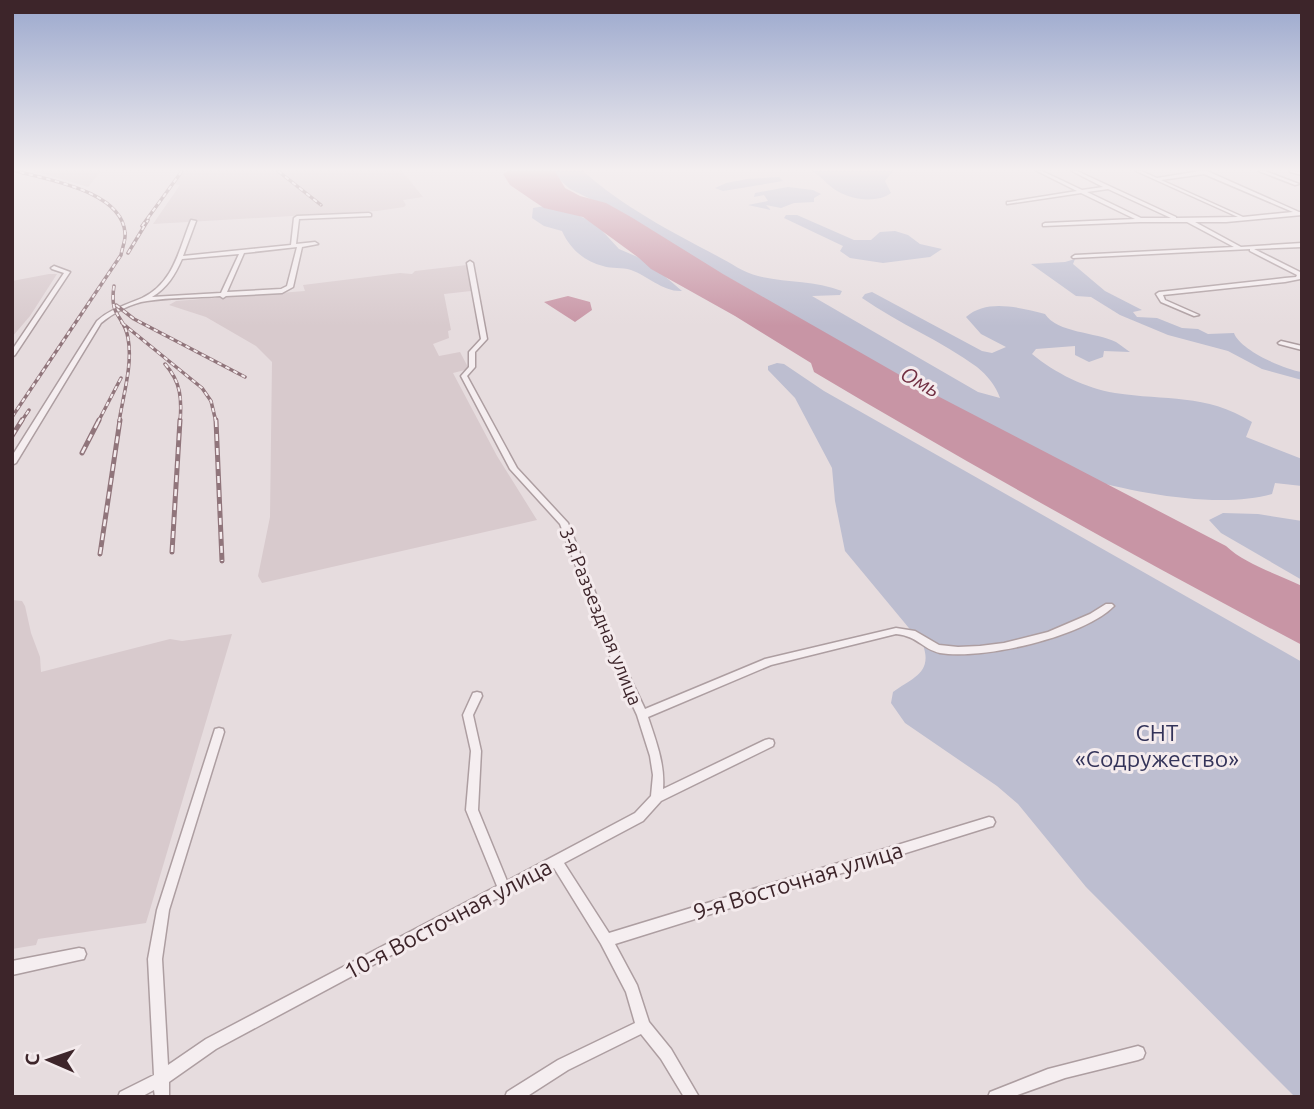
<svg xmlns="http://www.w3.org/2000/svg" width="1314" height="1109" font-family="Ubuntu,sans-serif">
	<rect width="100%" height="100%" fill="#e6dcde"/>
	<path fill="#d8cacd" d="M34,171H101L88,187Z
		M183,171H402L423,197L403,200L406,205L404,207L377,211L153,224L180,185L174,184Z
		M467,265L471,291L444,294L451,330L448,331L449,338L433,344L439,356L460,352L469,369L453,373L497,456L537,520L262,583L258,576L270,517L272,362L256,346L206,317L169,305L176,301L305,291L303,285L400,273L412,274L415,271Z
		M49,274H57L30,316L12,337V281Z
		M12,600L22,601L25,606L31,633L40,657L41,672L170,639L182,641L232,634L146,923L38,939L36,945L12,949Z"/>
	<path fill="#bdbed0" d="M550,171H583C623,207 672,232 719,257C731,263 744,273 758,276C786,283 814,280 842,291L840,295L812,296L978,392L1000,398C996,386 987,375 977,367C942,341 899,324 862,298L865,294L872,292L982,351L992,353L1006,347L981,334L966,317C987,298 1021,308 1045,314C1057,333 1096,332 1116,342C1121,345 1125,349 1130,352L1104,351L1103,357L1089,362L1075,355V346L1036,349L1032,354C1055,373 1085,388 1115,393C1166,401 1205,393 1252,422L1246,437L1302,459V486L1275,483L1272,494C1220,509 1135,493 1083,478C1066,473 1049,463 1033,456L611,209L570,189Z
		M812,171H893L885,181L891,193C875,205 844,199 829,185C823,180 819,175 812,171Z
		M779,177L783,181L723,191L715,188L726,183L747,179Z
		M788,187L813,190L821,194L814,198V202L794,203L781,208L766,205L771,210L748,205L768,201L764,195L754,197L755,193Z
		M545,206L572,212L596,224L619,249L647,261L682,291C663,292 648,276 631,270C622,267 612,269 603,266C584,261 570,249 562,231L544,226L532,218L533,208Z
		M797,215L854,240H871L880,232L895,231L908,235L920,244L942,249L930,257L883,263L850,258L840,251L843,246L784,218L786,215Z
		M1075,259L1073,264L1105,291L1142,310L1133,312L1137,317L1157,318L1182,328L1198,329L1208,334L1234,333C1240,350 1283,369 1302,372V380L1262,369L1228,351L1168,335L1120,315L1091,297L1076,296L1031,264L1065,262Z
		M777,363L784,364L824,391L1302,662V1097H1295L1086,887L1018,804L997,786L905,723L891,703L893,692C912,678 933,673 923,645L845,551L835,501L832,468L795,398L768,370V366Z
		M1223,513L1258,514L1302,521V580L1221,533L1209,520Z"/>
	<path fill="#c895a5" d="M508,171H555L565,188L580,196L606,203L631,217L723,274L926,390L1226,546C1245,564 1277,574 1302,586V645C1137,558 974,467 814,372L811,363L735,316L651,269L639,258L583,217L544,208L532,200L510,185L503,174Z
		M568,296L590,302L592,310L575,322L544,302Z"/>
	<g fill="none" stroke-linecap="round" stroke-linejoin="round">
		<defs>
			<path id="minor" d="M1037,171H1042L1082,190L1103,187L1072,171H1077L1176,217V218L1238,217L1136,171H1141L1157,178L1200,171H1207L1299,212H1302V215L1226,222H1195L1241,247L1302,243V247L1254,249L1302,273L1300,279L1285,282L1163,295L1165,300L1199,315L1194,316L1161,302L1156,294L1159,292L1285,278L1296,277L1297,275L1250,251V249L1073,258L1072,257L1075,255L1234,247L1187,222H1140L1043,226V224L1045,223L1135,219L1081,193L1007,204V202H1009L1077,191ZM1204,174L1293,212L1243,217L1161,180ZM1108,189L1171,218H1141L1087,192Z
				M1259,171H1265L1299,184L1295,185Z
				M1290,171L1302,172V175L1290,172Z
				M369,213L371,214V216L299,219L296,244L315,242L318,244L302,247L293,287L282,293L226,296L223,298L220,296C196,298 171,297 147,301C131,303 113,313 101,323L16,463L12,465V456L97,321C110,309 126,305 142,298C174,283 179,249 191,220L196,221L183,256L291,245L294,218L297,216ZM297,247L287,286L281,289L227,292L244,253ZM239,254L221,293L152,297C167,288 175,275 182,259Z
				M470,261L473,263L487,339L475,352V367L467,376L517,468L568,523L622,661L645,709L765,659L896,628L915,631L939,645L958,647L980,646L1004,643L1048,632L1090,614L1106,604H1112L1114,606C1084,637 982,660 940,653C922,649 918,636 896,634L771,665L648,717C656,741 665,764 663,789L765,740L769,739L773,740L774,743L773,746L661,801L643,821L564,863L609,933L989,817L993,818L995,822L993,826L989,827L615,944L637,985L649,1022L671,1049L699,1097H684L661,1059L641,1034L568,1070L526,1097H505L507,1092L558,1060L635,1023L626,992L601,944L554,868L216,1049L169,1082V1097H155L154,1090L141,1097H118L120,1092L154,1075L148,959L157,910L215,729L219,728L223,729L224,732L169,910L162,959L168,1065L206,1039L497,886L466,810L471,751L463,715L473,693L477,692L481,693L482,696L473,715L481,751L478,810L507,881L635,813L651,796L653,775L650,756L637,715L612,661L560,524L510,469L461,376L469,367V352L481,339L467,263Z
				M54,266L70,272L15,355L12,357V350L64,273L52,269L51,268Z
				M1281,341L1302,346V350L1279,344L1278,343Z
				M79,948L84,949L86,954L84,959L79,960L12,975V961Z
				M1138,1046L1143,1048L1145,1053L1143,1058L1138,1060L1065,1078L1012,1097H988L990,1092L1048,1069Z"/>
		</defs>
		<use href="#minor" stroke="#ad9ea1" stroke-width="3"/>
		<use href="#minor" fill="#f5eef0" fill-rule="evenodd"/>
		<defs>
			<path id="rail-far1" d="M278,171L321,205
				M142,226L182,171
				M128,253L148,220
				M114,286C109,318 124,314 128,338C133,364 123,396 119,422
				M116,305L134,319L245,377
				M122,323L202,388L211,401L216,422
				M165,364C181,382 182,399 180,422
				M12,417L121,255C122,248 126,240 125,233C122,191 48,180 16,171
				M21,422L29,410
				M98,422L121,378"/>
			<path id="rail" d="M216,420L222,561
				M12,436L22,420
				M82,453L99,420
				M172,552L180,420
				M100,554L120,420"/>
		</defs>
		<use href="#rail-far1" stroke="#90757b" stroke-width="3.5"/>
		<use href="#rail" stroke="#90757b" stroke-width="5"/>
		<use href="#rail-far1" stroke="#f4ebed" stroke-width="2" stroke-dasharray="4.5" stroke-linecap="butt"/>
		<use href="#rail" stroke="#f4ebed" stroke-width="2.5" stroke-dasharray="7" stroke-linecap="butt"/>
	</g>
	<linearGradient id="sky" x2="0" y2="1"><stop stop-color="#9ba8cd"/><stop offset="0.52" stop-color="#f4eff0"/><stop offset="1" stop-color="#f4eff0" stop-opacity="0"/></linearGradient>
	<rect width="1314" height="326" fill="url(#sky)"/>
	<g text-anchor="middle" stroke-width="6" stroke-linejoin="round" paint-order="stroke">
		<g font-size="19" fill="#3d252a" stroke="#f4ebed">
			<text transform="translate(601 616) rotate(68)" y="7">3-я Разъездная улица</text>
		</g>
		<g font-size="21" font-style="italic" fill="#712f42" stroke="#f4ebed">
			<text transform="translate(920 382) rotate(29)" y="7">Омь</text>
		</g>
		<g font-size="23" fill="#333359" stroke="#f4ebed">
			<text x="1157" y="741">СНТ<tspan x="1157" dy="26">«Содружество»</tspan></text>
		</g>
		<g font-size="23" fill="#3d252a" stroke="#f4ebed">
			<text transform="translate(798 881) rotate(-17)" y="8">9-я Восточная улица</text>
			<text transform="translate(448 919) rotate(-28)" y="8">10-я Восточная улица</text>
		</g>
	</g>
	<rect width="1314" height="1109" fill="none" stroke="#3d252a" stroke-width="28"/>
	<g transform="translate(49 1060) rotate(272)" stroke="#f4ebed" stroke-width="5" paint-order="stroke">
	<path d="M0-5L12 26L0 18L-12 26Z" fill="#3d252a"/>
	<text y="-10" font-size="19" font-weight="bold" text-anchor="middle" fill="#3d252a">С</text>
	</g>
</svg>
